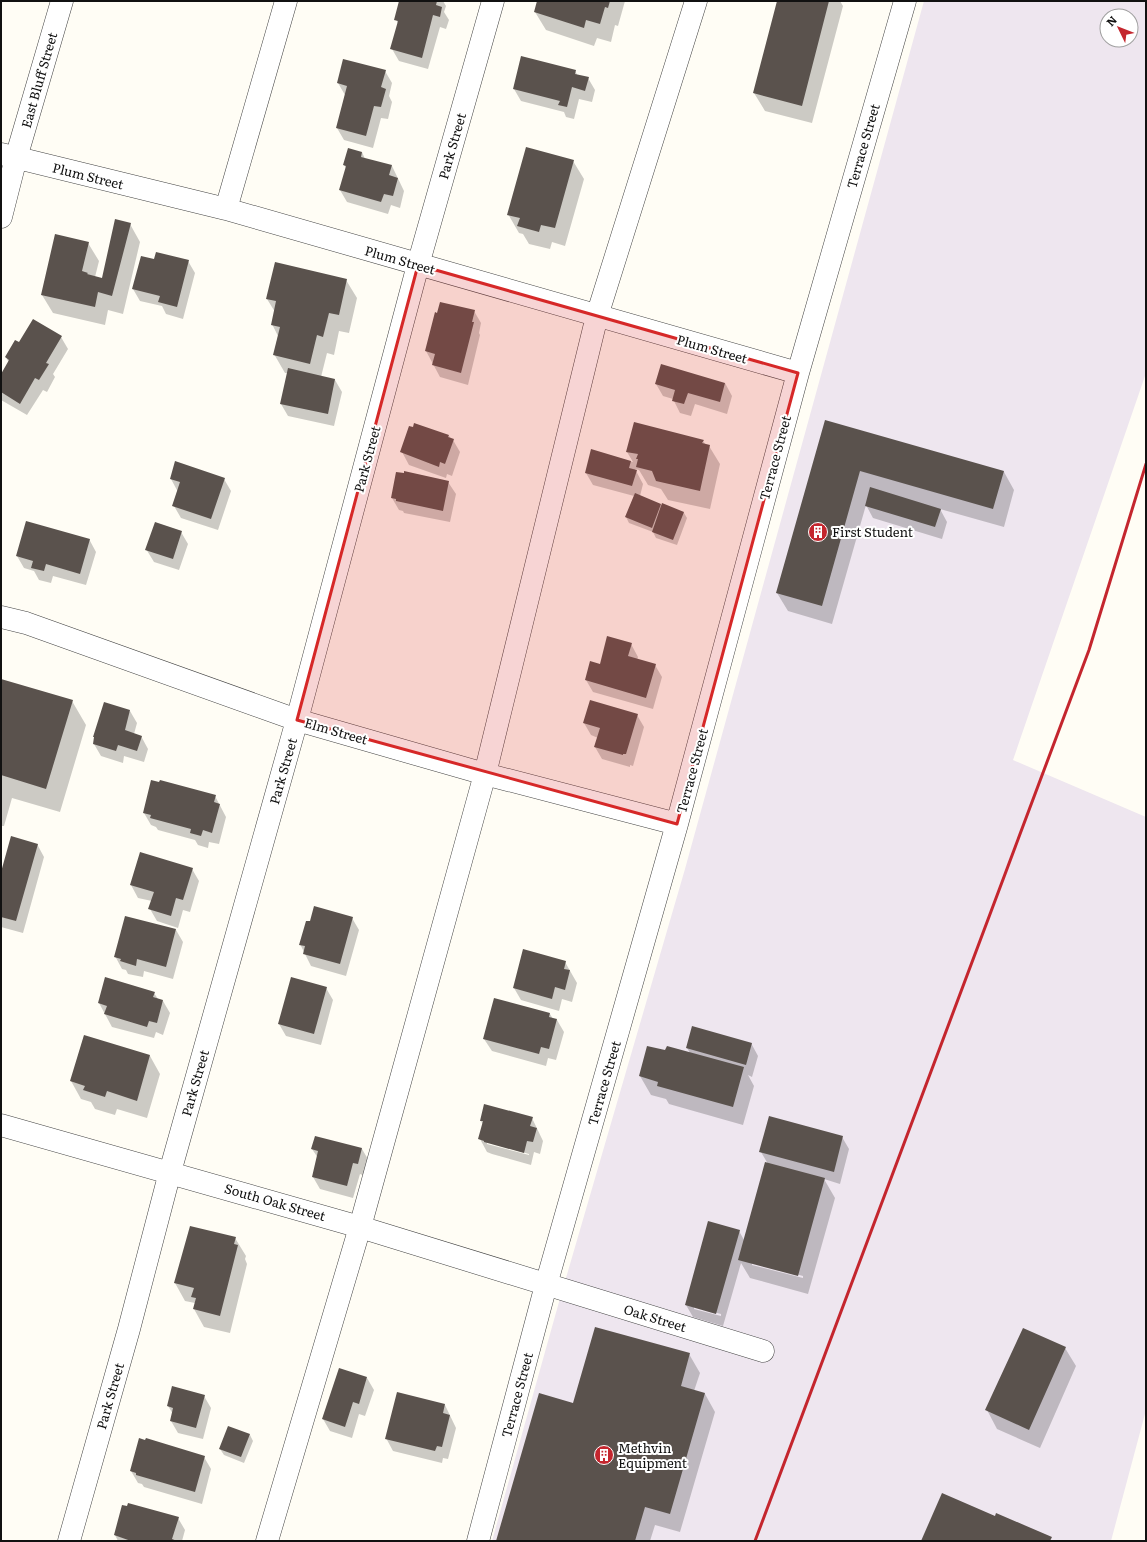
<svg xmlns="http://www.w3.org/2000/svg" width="1147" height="1542" font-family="Literata,serif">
	<rect width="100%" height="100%" fill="#fffdf5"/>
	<path fill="#eee6ef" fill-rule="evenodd" d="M924,1H1146V373L1013,760L1146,817V1410L1111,1541H492L559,1302L685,869ZM1107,16H1131V40H1107Z"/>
	<path fill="#0003" fill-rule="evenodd" d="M398,1H443L446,6L444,12L449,20L446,29L440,27L428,69L399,61L392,49L398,24L396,19L400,4Z
		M538,1H625L618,26L615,25L611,42L597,38L594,46L546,30L535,12Z
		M778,1H840L843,6L812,123L765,111L754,93Z
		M385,71L392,83L389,96L392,102L388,119L381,118L373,148L344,140L337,128L345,95L338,83Z
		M575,71L578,76L588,78L595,90L592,102L579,99L574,119L566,117L564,112L521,101L514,89Z
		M362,152L365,159L392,166L404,191L400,208L391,205L388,214L347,202L340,190L346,168L344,165Z
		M573,161L584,179L565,246L552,242L550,249L529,244L523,234L519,233L508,214Z
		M130,224L140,242L123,314L108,310L105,325L53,313L42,295L88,243L99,261L95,277L103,279Z
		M155,261H188L195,273L183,319L166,314L162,306L140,301L133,289Z
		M346,280L357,298L349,333L339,331L334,355L327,353L321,377L335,380L342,392L334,426L288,416L281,404L288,373H285L274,354L278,336L272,324L275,312L267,299Z
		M474,311L481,323L479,333L480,335L468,385L440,377L426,351Z
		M61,337L68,349L53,374L55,377L47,392L43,390L27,415L1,400V376L9,363L6,357L19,344Z
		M725,383L732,396L727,414L695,404L691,416L680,413L673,399L663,396L656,384Z
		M826,422L1004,472L1014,490L1004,527L940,509L947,522L942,539L873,518L866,505L832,624L788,611L777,593Z
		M413,428L448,435L453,440L460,452L452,476L447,474L446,478L409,465L402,452Z
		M703,441L706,445L709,446L720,464L710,509L668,500L661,489L648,485L639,470L635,469L643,484L640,496L661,505L662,507L684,513L687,518L677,545L656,538L653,532L629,523L626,517L634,496L593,485L586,473L592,451L633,462L627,452Z
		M171,479H224L231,491L218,530L181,518L174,506L178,492Z
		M448,482L456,494L450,522L404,513L403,511L399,510L392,498Z
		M181,532L188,544L179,570L154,562L146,549Z
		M89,539L96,552L86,585L53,576L51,583L39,580L34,571L24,568L17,556Z
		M631,644L638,657L637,660L655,665L662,677L653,709L593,692L586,680L600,665Z
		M1,680L72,701L86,725L60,812L12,798L4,826H1Z
		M130,711L137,723L134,734L141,736L148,749L144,762L124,756L123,763L101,756L94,744Z
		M637,715L644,727L633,766L630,765V767L602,759L595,747L598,738L591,735L584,723Z
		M215,796L226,817L219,844L209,842L208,848L198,845L195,840L158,830L156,827L151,825L144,813Z
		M37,844L44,857L23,933L1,927V876Z
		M192,869L199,881L190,912L183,910L178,928L157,921L150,909L152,901L138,898L131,885Z
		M352,918L359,930L346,976L311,966L300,944Z
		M176,930L183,942L173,979L144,971L143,977L128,974L126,970L122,969L115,956Z
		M565,962L577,983L572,1002L562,999L559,1011L521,1000L514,988Z
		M106,979L154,993L158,999L163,1001L170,1013L163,1035L156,1032L154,1038L112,1027L99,1003Z
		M326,988L333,1000L321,1045L286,1036L279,1024Z
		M550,1014L553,1019L557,1020L564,1032L556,1060L548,1058L546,1066L492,1051L484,1039Z
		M84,1036L150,1056L160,1074L147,1118L117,1109L115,1115L95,1109L91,1102L81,1099L71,1081Z
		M751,1043L758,1056L752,1077L748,1075L754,1086L743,1125L669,1104L666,1099L651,1095L640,1076L666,1051L690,1053L687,1048Z
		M532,1118L543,1141L540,1154L534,1152L531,1165L492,1154L487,1152L480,1139L483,1125L481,1121ZM487,1142L529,1154V1155L487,1144Z
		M842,1137L849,1149L840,1184L824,1179L835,1198L808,1294L750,1278L741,1263L723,1326L693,1317L686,1305L709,1223L739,1231L744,1240L768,1164L761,1152ZM752,1262L803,1276V1278L752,1265ZM694,1307L721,1314V1316L694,1309Z
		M312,1149H362L369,1161L365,1176L360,1174L353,1198L320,1189L313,1177L318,1158Z
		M235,1238L246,1256L245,1259L247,1264L230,1333L204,1327L194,1309L195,1303L185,1301L175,1283Z
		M1065,1348L1076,1366L1040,1448L997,1429L987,1410Z
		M689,1354L700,1373L694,1391L705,1394L715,1412L680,1532L655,1525L650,1541H497L574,1404Z
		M367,1378L374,1390L365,1416L359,1414L352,1438L330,1431L323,1419Z
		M204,1396L211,1408L203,1439L178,1433L171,1421L173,1414L168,1406Z
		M445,1405L456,1428L448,1459L443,1458L442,1463L393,1451L386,1438Z
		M250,1435L253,1441L244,1463L224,1455L220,1449Z
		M204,1457L211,1469L202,1504L144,1487L142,1484L138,1483L131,1471Z
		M178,1518L185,1530L182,1541H118L115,1535Z"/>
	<path fill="#5a524d" d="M399,1H437L436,5L442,7L440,17L433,15L422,58L390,49L398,21L394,20Z
		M537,1H610L608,8L605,7L600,24L586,20L584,28L534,12Z
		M777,1H829L802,106L753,93Z
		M521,56L576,70L575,74L589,77L585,91L572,87L567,107L558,105L560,101L513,89Z
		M343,59L386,70L381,87L386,89L381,107L374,106L366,136L336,128L347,86L337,83Z
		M526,147L574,160L555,228L541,225L539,232L517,226L520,218L507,215Z
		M348,148L362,152L361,157L392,165L389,175L398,178L393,196L384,194L381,202L339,190L346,166L343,165Z
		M115,219L131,223L112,296L98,292L95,307L41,295L55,234L89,242L82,271L88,273L87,274L102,278Z
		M156,252L189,260L177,307L158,302L160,296L132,289L141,256L154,259Z
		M275,262L347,279L339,315L329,313L323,337L317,335L310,364L273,355L280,327L271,325L276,301L266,299Z
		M440,302L475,310L472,322H474L461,373L432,365L435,354L425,351L435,312L437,313Z
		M33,319L62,336L46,363L49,364L39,380L35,378L20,404L1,392V374L9,360L5,357L15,340L19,342Z
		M661,364L725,383L720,402L688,393L684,404L672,401L675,390L655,384Z
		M288,368L335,379L328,414L280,404Z
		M825,420L1004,471L993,509L860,471L822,606L776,593Z
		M634,422L704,440L702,443L710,445L700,491L656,481L652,471L636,467L638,459H636L638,454L626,452Z
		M414,423L449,435L448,437L454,439L445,464L440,462L439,467L400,452L409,426L413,427Z
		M591,449L631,461L629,468L637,470L632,486L585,473Z
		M175,461L225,478L211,519L172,506L180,482L170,479Z
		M404,471L449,481L443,511L396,501V499L391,498L396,472L404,473Z
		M870,487L941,509L935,527L865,506Z
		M635,493L661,504L652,528L625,517Z
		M662,503L684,512L673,540L652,532Z
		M26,521L90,539L80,574L46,564L44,571L31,568L33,561L16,556Z
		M155,522L182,531L173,559L145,550Z
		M607,636L632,643L628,656L656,664L646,698L585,680L590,661L600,664Z
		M1,679L73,700L46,789L1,775Z
		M590,700L638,714L626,754H623V755L594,747L600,728L583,723Z
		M104,702L130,710L125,730L142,736L137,751L118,745L116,751L93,744L94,737H93Z
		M151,780L159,782L160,780L216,795L214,802L220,804L212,833L203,830L201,836L190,833L191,829L150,818L151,815L143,813Z
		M11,836L38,844L16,921L1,917V872Z
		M140,852L193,868L183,900L176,898L171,916L148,909L154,892L130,885Z
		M314,906L353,917L340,964L303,954L305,946L299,945L306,921H310Z
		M125,916L176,929L166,967L137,959L136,966L120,961L121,959L114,957Z
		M523,949L566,961L564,969L570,970L565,990L555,987L552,999L513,988Z
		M105,977L155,992L153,997L163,1000L157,1023L149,1021L147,1027L104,1014L107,1006L98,1003Z
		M291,977L327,987L314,1034L278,1024Z
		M494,998L550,1013L549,1017L557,1019L549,1049L541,1047L539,1054L483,1039Z
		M692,1026L752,1043L746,1065L686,1048Z
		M84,1035L150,1055L137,1101L107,1091L105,1097L83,1090L85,1086L70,1081Z
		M647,1046L665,1050L667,1046L744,1067L733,1107L657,1086L658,1082L639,1076Z
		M484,1104L533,1117L530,1126L537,1128L533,1142L527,1141L524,1153L484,1142V1141L478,1139L483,1121H480Z
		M769,1116L843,1136L834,1172L759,1152Z
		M315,1136L362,1148L358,1164L353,1163L347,1186L312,1177L318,1151L311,1149Z
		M765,1162L825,1178L798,1276L738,1260Z
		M708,1221L740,1230L716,1314L685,1305Z
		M190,1226L236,1237L234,1244L238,1245L220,1316L193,1309L196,1298L191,1297L194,1288L174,1283Z
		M595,1327L690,1353L681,1386L705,1393L670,1514L645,1507L635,1541H496L539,1393L573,1403Z
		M1023,1328L1066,1347L1029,1430L985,1410Z
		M339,1368L367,1377L359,1404L353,1402L345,1427L322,1419Z
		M172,1386L205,1395L196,1428L170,1421L173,1408L167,1406Z
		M397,1392L445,1404L443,1413L450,1415L442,1447L437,1446L435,1451L385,1439Z
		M228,1426L250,1434L241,1457L219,1449Z
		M139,1438L145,1440L146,1438L205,1456L195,1492L136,1475V1473L130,1471Z
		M942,1493L995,1516L996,1513L1052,1537L1050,1541H921Z
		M128,1503L179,1517L172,1539L177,1541H131L114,1535L122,1505L127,1506Z"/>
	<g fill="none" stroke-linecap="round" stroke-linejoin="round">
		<defs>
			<path id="minor" d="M1,154L226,209L798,373
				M226,209L286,1
				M1,217L16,158L62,1
				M1,617L26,623L297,720L485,774L677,824
				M1,1125L360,1227L763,1351
				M69,1541L129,1329L170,1172L297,720L418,265L493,1
				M267,1541L360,1227L485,774L597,316L696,1
				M478,1541L546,1285L677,824L798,373L905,1"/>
		</defs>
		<use href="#minor" stroke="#444" stroke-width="23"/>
		<use href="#minor" stroke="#fff" stroke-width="22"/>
		<path stroke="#c4262e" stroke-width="3" d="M755,1541L1089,650L1146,464"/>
	</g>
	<path fill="#d62828" fill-opacity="0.2" stroke="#d62828" stroke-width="3" stroke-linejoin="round" d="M418,265L798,373L677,824L297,720Z"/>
	<defs>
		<symbol id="building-disc" viewBox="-11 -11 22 22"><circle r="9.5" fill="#c4262e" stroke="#fff"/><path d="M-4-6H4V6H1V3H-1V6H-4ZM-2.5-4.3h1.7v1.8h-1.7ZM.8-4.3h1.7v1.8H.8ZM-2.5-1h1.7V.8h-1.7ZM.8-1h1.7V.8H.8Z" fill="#fff"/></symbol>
	</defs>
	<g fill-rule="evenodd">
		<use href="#building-disc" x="807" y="521" width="22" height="22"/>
		<use href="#building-disc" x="593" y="1444" width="22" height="22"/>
	</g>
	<g text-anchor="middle" stroke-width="4" stroke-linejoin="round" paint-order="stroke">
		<g font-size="13" fill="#111" stroke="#fff">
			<text transform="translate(39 80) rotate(-74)" y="5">East Bluff Street</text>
			<text transform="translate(452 146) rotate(-74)" y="5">Park Street</text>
			<text transform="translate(863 146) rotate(-74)" y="5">Terrace Street</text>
			<text transform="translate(88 176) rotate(14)" y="5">Plum Street</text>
			<text transform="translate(400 260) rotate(16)" y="5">Plum Street</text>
			<text transform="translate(712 349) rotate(16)" y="5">Plum Street</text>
			<text transform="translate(775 458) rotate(-75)" y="5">Terrace Street</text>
			<text transform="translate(367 459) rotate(-75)" y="5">Park Street</text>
			<text transform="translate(336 731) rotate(16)" y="5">Elm Street</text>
			<text transform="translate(283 771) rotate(-74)" y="5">Park Street</text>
			<text transform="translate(692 771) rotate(-75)" y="5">Terrace Street</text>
			<text transform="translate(195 1083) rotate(-74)" y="5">Park Street</text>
			<text transform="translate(604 1083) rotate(-74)" y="5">Terrace Street</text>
			<text transform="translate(275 1202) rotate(16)" y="5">South Oak Street</text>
			<text transform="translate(655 1318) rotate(17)" y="5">Oak Street</text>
			<text transform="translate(517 1395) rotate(-75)" y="5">Terrace Street</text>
			<text transform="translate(110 1396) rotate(-74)" y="5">Park Street</text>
		</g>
		<g font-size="13" fill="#111" stroke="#fff" text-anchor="start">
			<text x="832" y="537">First Student</text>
			<text x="618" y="1453">Methvin<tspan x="618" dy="15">Equipment</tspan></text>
		</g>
	</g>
	<rect width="1147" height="1542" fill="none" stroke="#111111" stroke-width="4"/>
	<g transform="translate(1119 28) rotate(313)"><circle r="19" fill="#ffffff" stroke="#a0a0a0"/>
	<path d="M0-3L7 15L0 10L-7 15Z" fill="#c4262e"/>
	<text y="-6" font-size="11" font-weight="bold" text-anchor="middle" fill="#111111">N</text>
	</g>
</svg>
